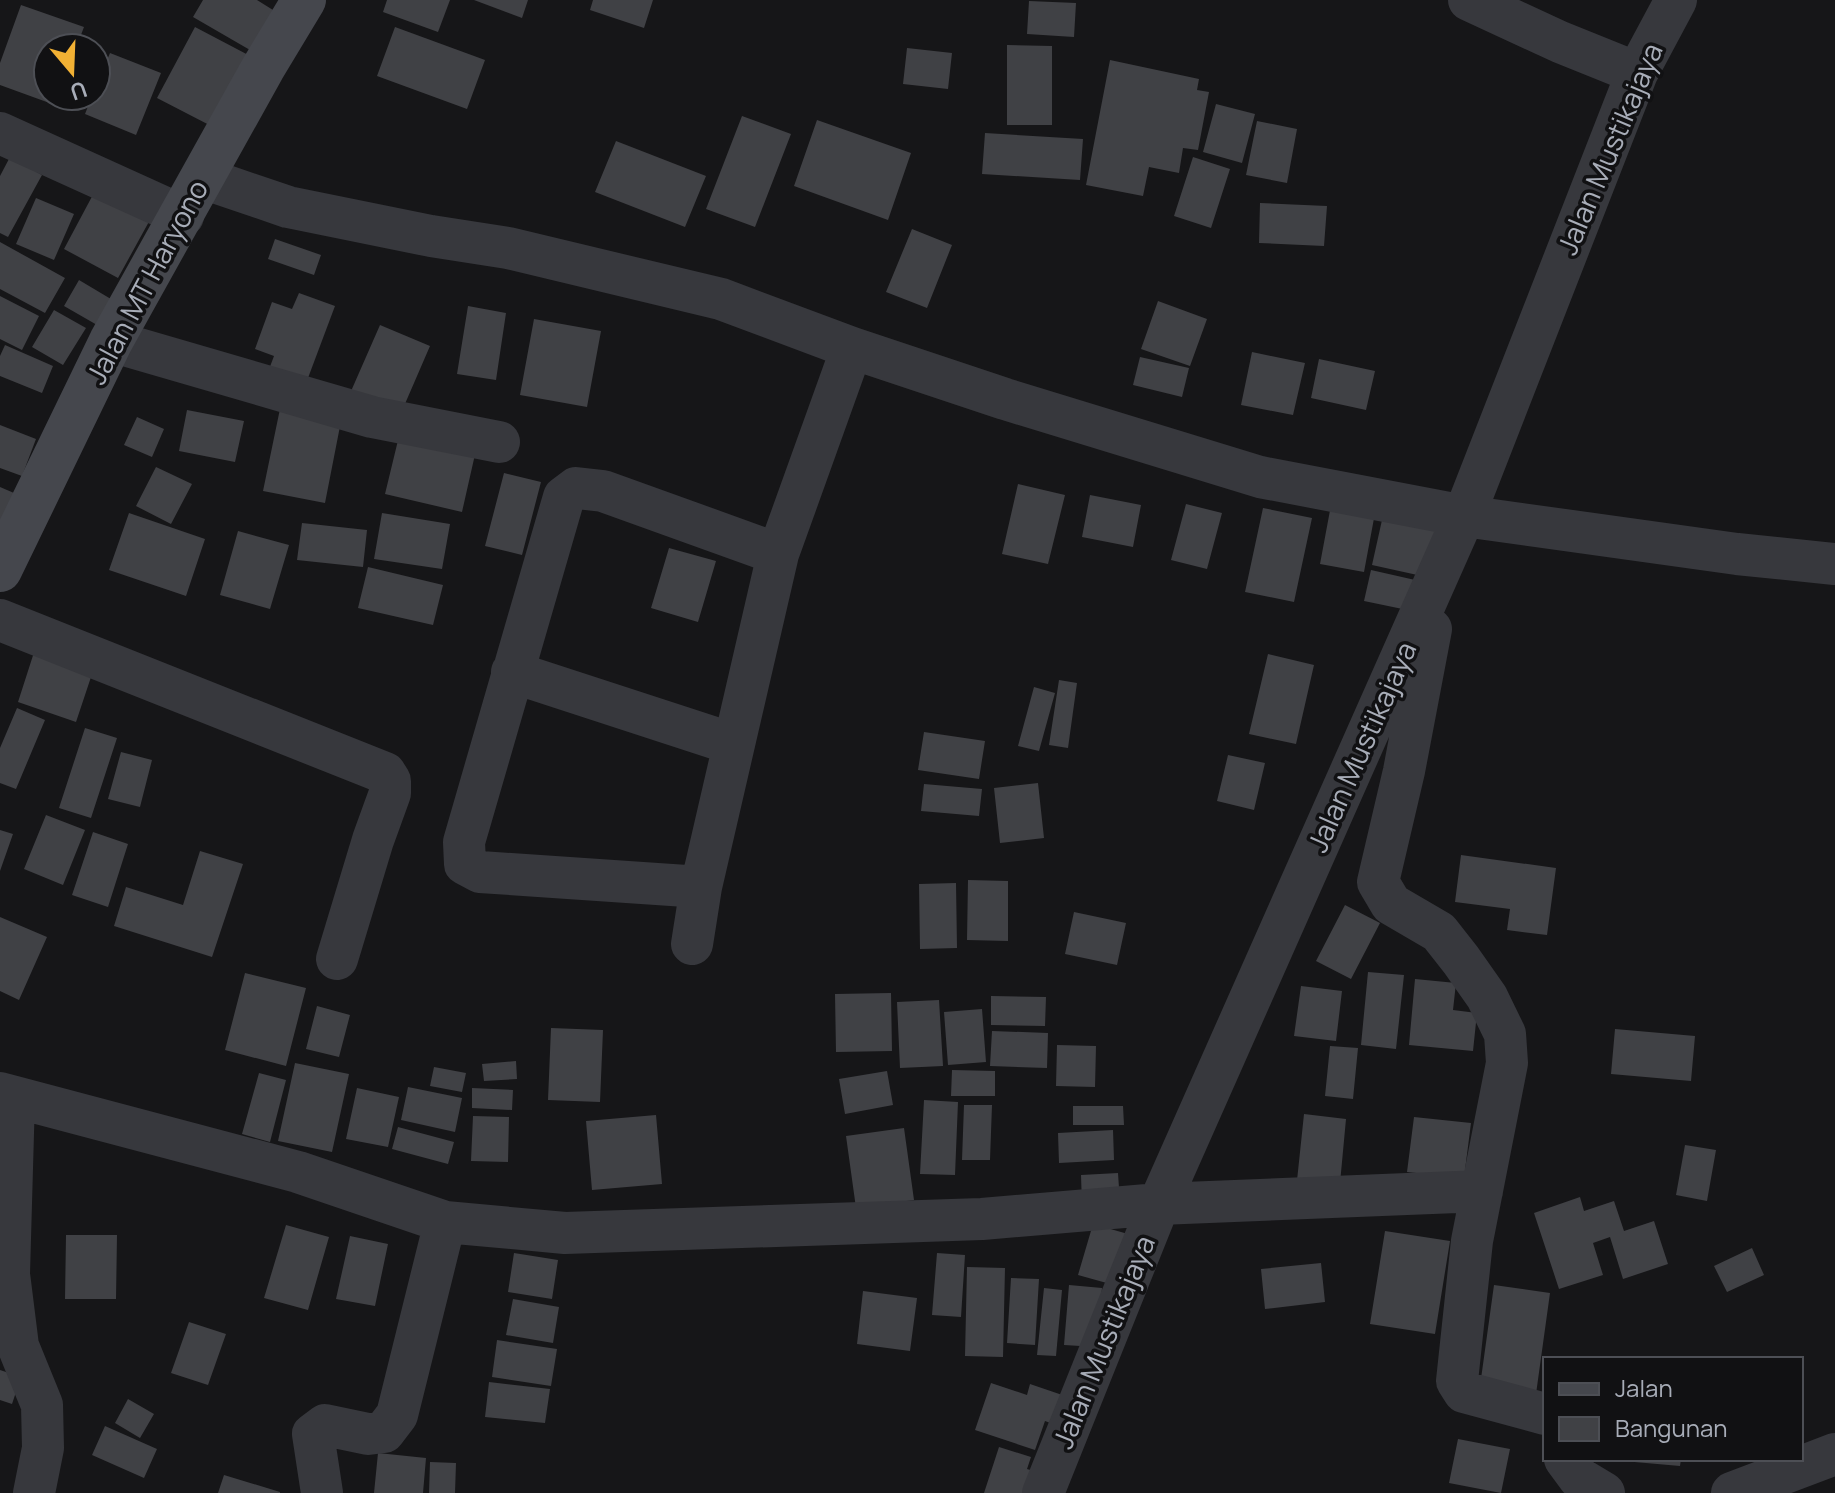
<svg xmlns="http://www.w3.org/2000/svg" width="1835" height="1493" font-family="Manrope,sans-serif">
	<rect width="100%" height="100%" fill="#161618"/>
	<path fill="#404145" d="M203,0H257L273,10L250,50L193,17Z
		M387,0H450L438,32L383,12Z
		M474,0H528L522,18Z
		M593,0H653L644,28L590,10Z
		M1029,1L1076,3L1074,37L1027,34Z
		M21,5L84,27L76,48H48V96H58L55,105L0,85V63Z
		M195,27L254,58L217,129L157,98Z
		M395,27L485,60L467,109L377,76Z
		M1007,45L1052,46V125H1007Z
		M907,48L952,53L948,89L903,84Z
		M110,53L161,73L136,135L85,114L92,96H96V86Z
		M1110,60L1199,79L1197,90L1209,92L1198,150L1183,148L1179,173L1149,167L1143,196L1086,185Z
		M1216,104L1255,114L1242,163L1203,152Z
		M742,116L791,134L755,227L706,209Z
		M817,120L911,153L888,220L794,186Z
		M1257,121L1297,129L1287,183L1246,175Z
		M985,133L1083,139L1080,180L982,174Z
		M616,141L706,176L685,227L595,192Z
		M10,157L42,175L8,237L0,233V176Z
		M1193,157L1230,169L1211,228L1174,216Z
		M96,189L151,218L118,278L64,249Z
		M36,198L74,214L54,260L16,244Z
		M1260,203L1327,206L1324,246L1259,243Z
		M912,229L952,245L927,308L886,292Z
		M275,239L321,255L314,275L268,259Z
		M0,242L65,278L45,313L0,289Z
		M79,280L126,308L111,333L64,306Z
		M299,293L335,306L305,386L268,372L274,356L255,349L272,302L292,309Z
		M0,296L39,316L22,350L0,339Z
		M1158,301L1207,319L1190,366L1141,349Z
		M468,306L506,313L496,380L457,374Z
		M54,310L86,328L63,365L32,347Z
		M534,319L601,331L587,407L520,395Z
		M380,325L430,346L398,420L348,398Z
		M5,345L53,366L42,393L0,376V356Z
		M1252,352L1305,363L1293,415L1241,405Z
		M1140,357L1189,368L1182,397L1133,385Z
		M1319,359L1375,371L1366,410L1311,398Z
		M281,404L342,416L325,503L263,491Z
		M187,410L244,421L235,462L179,451Z
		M137,417L164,429L152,457L124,445Z
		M0,425L36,439L22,476L0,468Z
		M400,432L476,450L462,512L385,494Z
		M156,467L192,484L171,524L136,506Z
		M504,473L541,482L522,555L485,546Z
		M1018,484L1065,495L1048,564L1002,554Z
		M0,487L28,499L0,533Z
		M1090,495L1141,505L1133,547L1082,537Z
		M1186,504L1222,513L1207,569L1171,560Z
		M1331,505L1375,513L1364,572L1320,564Z
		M1263,508L1312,518L1294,602L1245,592Z
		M1384,511L1443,524L1431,578L1372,565Z
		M129,513L205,539L186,596L109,570Z
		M382,513L450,524L442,569L374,559Z
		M302,523L367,530L363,567L297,560Z
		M238,531L289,545L270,609L220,595Z
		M669,548L716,561L698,622L651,608Z
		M368,567L443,585L433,625L358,608Z
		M1371,570L1424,582L1417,612L1364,601Z
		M37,643L96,662L76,722L18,702Z
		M1268,654L1314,665L1296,744L1249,734Z
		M1059,680L1077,683L1068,748L1049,745Z
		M1034,687L1055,693L1039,751L1018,746Z
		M17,708L45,720L16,789L0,783V748Z
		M85,728L117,738L91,818L59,808Z
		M924,732L985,741L979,779L918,770Z
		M121,752L152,760L140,807L108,799Z
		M1228,755L1265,763L1254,810L1217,801Z
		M1038,783L1044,838L1000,843L994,788Z
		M924,784L982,789L979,816L921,811Z
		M46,815L85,830L63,885L24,869Z
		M0,830L13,834L0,871Z
		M93,832L128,844L108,907L72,895Z
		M200,851L243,864L212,957L114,926L126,887L183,905Z
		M1461,855L1556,868L1547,935L1507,930L1510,909L1455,902Z
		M968,880L1008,881V941L967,940Z
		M956,883L957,948L920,949L919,884Z
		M1345,905L1380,923L1351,979L1316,961Z
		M1074,912L1126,923L1117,965L1065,954Z
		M0,917L47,937L19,1000L0,991Z
		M1368,972L1404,975L1396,1049L1361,1045Z
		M245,973L306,988L286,1066L225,1050Z
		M1415,979L1456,983L1453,1010L1477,1013L1473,1051L1409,1045Z
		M1301,986L1342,991L1336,1041L1294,1036Z
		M891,993L892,1051L836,1052L835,994Z
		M991,996L1046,997L1045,1026L991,1025Z
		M939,1000L943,1066L900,1068L897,1002Z
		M317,1006L350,1015L339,1057L306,1049Z
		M982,1009L986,1062L948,1065L944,1012Z
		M551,1028L603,1030L600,1102L548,1100Z
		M1615,1029L1695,1036L1691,1081L1611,1074Z
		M992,1031L1048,1033L1047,1068L990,1066Z
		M1057,1045L1096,1046L1095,1087L1056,1086Z
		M1330,1046L1358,1048L1353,1099L1325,1096Z
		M516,1061L517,1079L484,1081L482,1064Z
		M295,1063L349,1074L332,1152L278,1141Z
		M434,1067L466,1073L462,1092L430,1086Z
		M952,1070L995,1071V1096H951Z
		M887,1071L893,1105L845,1114L839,1079Z
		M259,1073L286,1080L270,1142L242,1134Z
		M408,1087L462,1098L455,1132L401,1120Z
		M357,1088L399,1097L388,1147L346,1139Z
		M472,1088L513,1090L512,1110L472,1108Z
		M924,1100L958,1102L955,1175L920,1174Z
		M964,1105H992L990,1160H962Z
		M1073,1106H1123L1124,1125H1073Z
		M1304,1114L1346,1119L1339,1194L1296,1190Z
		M656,1115L662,1184L592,1190L586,1121Z
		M473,1116L509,1117L508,1162L471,1161Z
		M1414,1117L1471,1123L1464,1178L1407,1172Z
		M398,1127L454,1142L448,1164L392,1149Z
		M904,1128L914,1200L856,1208L846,1136Z
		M1113,1130L1114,1160L1059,1163L1058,1133Z
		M1685,1145L1716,1150L1707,1201L1676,1195Z
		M1118,1173L1120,1203L1082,1205L1081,1175Z
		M1580,1197L1584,1211L1614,1201L1624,1231L1654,1221L1668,1264L1623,1279L1610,1237L1593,1243L1603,1275L1559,1289L1534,1213Z
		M1093,1224L1135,1236L1121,1287L1078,1275Z
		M286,1225L329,1237L308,1310L264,1298Z
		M1385,1231L1450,1241L1435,1334L1370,1324Z
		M66,1235H117L116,1299H65Z
		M350,1236L388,1244L375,1306L336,1299Z
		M1752,1248L1764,1275L1727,1292L1714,1266Z
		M514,1253L558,1260L552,1299L508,1292Z
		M937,1253L965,1255L961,1317L932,1315Z
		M1321,1263L1325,1302L1265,1309L1261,1269Z
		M967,1267L1005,1268L1003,1357L965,1356Z
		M1011,1278L1039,1279L1035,1345L1007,1343Z
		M1069,1285L1102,1288L1097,1347L1064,1345Z
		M1494,1285L1550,1293L1536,1394L1480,1386Z
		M1044,1288L1062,1290L1056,1356L1037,1355Z
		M863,1291L917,1298L910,1351L857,1344Z
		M513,1299L559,1307L553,1343L506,1335Z
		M189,1322L226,1334L208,1385L171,1373Z
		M497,1340L557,1349L551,1386L492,1377Z
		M0,1370L21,1377L12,1404L0,1400Z
		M489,1382L550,1389L545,1423L485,1417Z
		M991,1383L1027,1395L1030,1384L1074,1399L1064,1428L1045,1421L1035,1450L975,1430Z
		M128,1399L154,1414L140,1438L115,1423Z
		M105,1426L157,1449L144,1478L92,1455Z
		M1458,1439L1510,1449L1501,1493L1449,1483Z
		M999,1447L1031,1457L1027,1469L1044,1474L1038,1493H984Z
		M378,1453L426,1458L423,1493H374Z
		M1623,1459H1681L1680,1466L1623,1461Z
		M430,1462L456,1463L455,1493H429Z
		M224,1475L280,1492V1493H218Z"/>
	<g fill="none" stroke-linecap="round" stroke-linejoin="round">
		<path stroke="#37383d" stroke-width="42" d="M1469,0L1560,42L1637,73
			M0,133L183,216
			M203,178L288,207L431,236L508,248L721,299L852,348L1005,399L1260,477L1464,516L1737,554L1835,564
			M111,341L372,417L499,442
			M0,620L385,773L390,781V793L373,840L337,959
			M1431,629L1404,771L1378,882L1391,904L1439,932L1461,960L1487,997L1505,1034L1507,1063L1472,1241L1457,1381L1464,1392L1545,1414
			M512,672L733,744
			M701,887L480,872L465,864L464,842L564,497L576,488L603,491L778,554
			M692,944L701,887L778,554L852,348
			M0,1093L298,1172L445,1222L565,1233L982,1219L1159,1204L1482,1191
			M14,1098L9,1274L18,1346L42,1405L43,1448L34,1493
			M1565,1459L1579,1478L1604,1493
			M322,1493L313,1434L325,1425L368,1434L384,1432L397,1415L445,1222
			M1043,1493L1159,1204L1464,516L1637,73L1676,0
			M1732,1493L1835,1454"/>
		<path stroke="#45474d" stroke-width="44" d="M0,570L111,341L263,68L304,0"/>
	</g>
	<g text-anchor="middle" stroke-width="7" stroke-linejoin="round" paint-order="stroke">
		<g font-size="28" fill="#a8adb8" stroke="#111113">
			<text transform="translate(1610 149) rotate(-67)" y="10">Jalan Mustikajaya</text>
			<text transform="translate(147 282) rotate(-62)" y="10">Jalan MT Haryono</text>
			<text transform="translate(1362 747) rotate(-66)" y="10">Jalan Mustikajaya</text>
			<text transform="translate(1104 1342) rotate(-68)" y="10">Jalan Mustikajaya</text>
		</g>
	</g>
	<rect x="1543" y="1357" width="260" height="104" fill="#111113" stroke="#4d4f55" stroke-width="2"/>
	<rect x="1559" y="1383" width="40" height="12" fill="#45474d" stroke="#4d4f55" stroke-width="2"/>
	<text x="1615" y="1397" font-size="24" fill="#a8adb8">Jalan</text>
	<rect x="1559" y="1417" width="40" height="24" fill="#404145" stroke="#4d4f55" stroke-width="2"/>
	<text x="1615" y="1437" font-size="24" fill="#a8adb8">Bangunan</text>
	<g transform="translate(72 72) rotate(161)"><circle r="38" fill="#111113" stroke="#4d4f55" stroke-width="2"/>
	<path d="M0-6L14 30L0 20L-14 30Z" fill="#f2b134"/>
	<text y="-12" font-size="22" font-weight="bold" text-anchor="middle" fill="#a8adb8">U</text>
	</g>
</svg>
